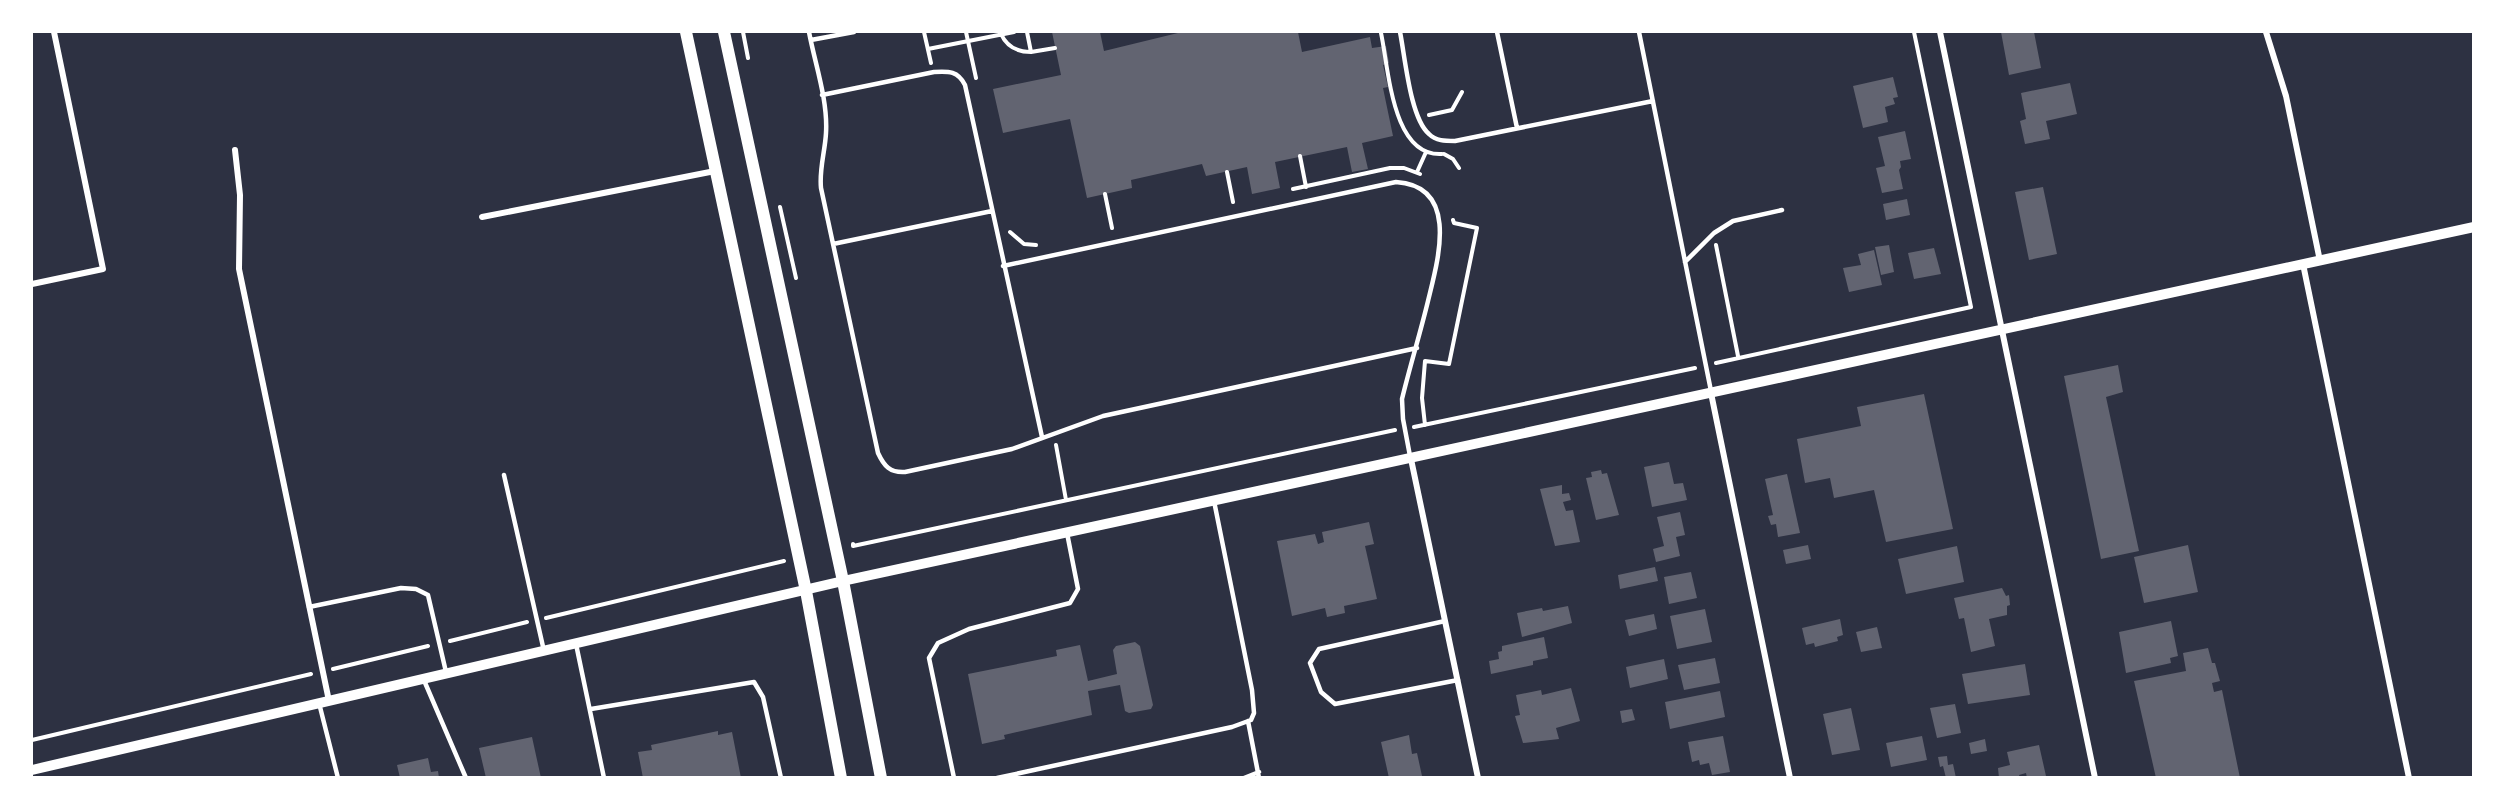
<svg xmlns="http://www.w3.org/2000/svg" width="2505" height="809" font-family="Spectral,serif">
	<rect width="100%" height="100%" fill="#2d3142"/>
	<path fill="#626471" d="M1052,32H1100L1104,51L1182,32H1298L1302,52L1370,37L1372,48L1386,46L1389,63L1383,65L1388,87L1383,88L1393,136L1362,143L1368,169L1352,172L1347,147L1275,162L1280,188L1252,194L1247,167L1206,176L1202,164L1131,180L1132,188L1087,198L1070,119L1003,133L993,89L1061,75Z
		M2001,32H2034L2041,68L2009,75Z
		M1893,77L1898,97L1893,98L1895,104L1885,107L1888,122L1863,128L1853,86Z
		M2070,83L2077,114L2046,121L2050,139L2025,144L2020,121L2026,119L2021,93Z
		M1905,131L1911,159L1900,161L1901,167L1899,170L1903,189L1882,193L1876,168L1885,166L1878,137Z
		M2043,187L2057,254L2029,260L2015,192Z
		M1907,199L1910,215L1886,220L1883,204Z
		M1889,245L1894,272L1881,275L1875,247Z
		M1934,248L1941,274L1914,279L1908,253Z
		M1874,250L1882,285L1849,292L1843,268L1861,265L1858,254Z
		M2118,365L2123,392L2106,397L2139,551L2101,559L2064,376Z
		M1924,394L1953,529L1886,542L1874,490L1834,498L1830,478L1805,483L1797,439L1861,426L1857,407Z
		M1669,462L1674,484L1683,483L1687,500L1652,507L1644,467Z
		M1601,470L1602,474L1607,473L1619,515L1596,520L1586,478L1592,477L1591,472Z
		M1787,474L1800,533L1778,537L1776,524L1771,525L1768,516L1773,515L1765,479Z
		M1562,485V494L1569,493L1571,500L1563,502L1566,511L1573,510L1580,542L1555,546L1540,489Z
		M1680,512L1685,535L1676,537L1680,556L1656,562L1653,549L1664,546L1657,517Z
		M1369,522L1374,544L1365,546L1377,599L1344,606L1345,613L1327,617L1325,608L1292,616L1277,541L1315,534L1318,544L1324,542L1322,532Z
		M1808,545L1811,559L1786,564L1783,550Z
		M2188,545L2198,592L2144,603L2134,557Z
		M1957,546L1964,582L1906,594L1898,559Z
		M1655,567L1658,581L1620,589L1618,575Z
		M1691,572L1697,598L1669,604L1664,577Z
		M2002,588L2006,596L2009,595L2010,605L2007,606V615L1989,619L1995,646L1971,652L1964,618L1959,619L1954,598Z
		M1568,606L1572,623L1522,637L1517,613L1542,608L1543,611Z
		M1705,609L1712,642L1677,649L1670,616Z
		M1654,614L1657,629L1629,636L1625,620Z
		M1840,619L1843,635L1837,637L1838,641L1815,647L1814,643L1806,645L1802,628Z
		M2171,621L2178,656L2170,658L2171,663L2126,673L2119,632Z
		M1877,627L1882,648L1861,652L1856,632Z
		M1544,637L1548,658L1533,661V665L1491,674L1489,661L1499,659L1498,652L1502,651V646Z
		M1135,642L1140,646L1153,705L1151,709L1129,713L1125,711L1120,685L1088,691L1092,715L1004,735L1005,739L982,744L968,674L1057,656L1056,650L1080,645L1088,681L1117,674L1113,650L1116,646Z
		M2208,648L2212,663H2215L2220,681L2212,683L2214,692L2222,690L2240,778H2156L2134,681L2186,671L2183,653Z
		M1715,658L1720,683L1684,690L1678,665Z
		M1664,659L1668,679L1630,688L1626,667Z
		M2025,664L2030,695L1968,704L1962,674Z
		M1571,688L1580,721L1556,728L1559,739L1523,743L1515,716L1520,715L1516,695L1541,690L1542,695Z
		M1720,691L1725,717L1670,729L1665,702Z
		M1955,704L1961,733L1937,738L1930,708Z
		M1851,708L1860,750L1832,755L1823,714Z
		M1632,709L1635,720L1622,723L1620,711Z
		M718,731V735L732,732L741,778H643L638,752L652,750L651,745Z
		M1409,735L1412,754L1417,753L1422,776L1389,778L1381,742Z
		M1723,736L1730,772L1712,775L1709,763L1700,765L1699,760L1692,762L1688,742Z
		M1922,736L1927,760L1891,767L1886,743Z
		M532,737L541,778H486L479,748Z
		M1985,739L1987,751L1971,754L1969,743Z
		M2039,745L2046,776L2027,778L2026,773L2019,775L2020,778H1999L1998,768L2010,765L2007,752Z
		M1947,756L1948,765L1953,764L1956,778H1946L1943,766L1940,767L1938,757Z
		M428,758L431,772L438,771L439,778H400L397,765Z"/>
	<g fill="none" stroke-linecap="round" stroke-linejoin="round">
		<path stroke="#fff" stroke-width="4" d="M743,32L748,58
			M924,32L931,63
			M966,32L976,78
			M1027,32L1031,52L1055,48
			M1381,33C1389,70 1392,157 1442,154
			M1001,34C1007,47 1017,52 1031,52
			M928,49L1014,32
			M1429,115L1452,110L1462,92
			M1444,154L1453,159L1459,168
			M1300,156L1306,187
			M1227,172L1233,202
			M1417,172L1426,152
			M1293,189L1390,168H1404L1420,174
			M1105,194L1112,228
			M780,207L796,278
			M1010,232L1024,244L1036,245
			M1716,245L1738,356
			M1716,363L1971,307L1914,32
			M1425,425L1422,398L1425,361L1449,364L1477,228L1454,223L1453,220
			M1414,427L1695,368
			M1056,445L1066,500
			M853,544V546L1395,430
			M546,618L784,561
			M450,641L527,622
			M333,669L428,646
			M32,740L311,674"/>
		<path stroke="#fff" stroke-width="4.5" d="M809,32C815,64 828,100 826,133C825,152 819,169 821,188L878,453C884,466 890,473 905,472L1012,449L1103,416L1417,348
			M1400,32C1405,56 1410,118 1429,134C1436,141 1445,141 1455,141L1653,101
			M1497,32L1517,128
			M1639,32L1711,391
			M811,40L854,32
			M822,95L934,72C949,71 958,71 965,85L1042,437
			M833,244L992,211
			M1685,262L1714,233L1733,221L1782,210
			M1003,266L1396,182C1460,186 1438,260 1428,301C1420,334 1410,366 1402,399L1403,419L1410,456
			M504,475L544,651
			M309,607L401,588L416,589L428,595L446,672
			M1445,621L1319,649L1310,663L1321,692L1335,704L1458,680
			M576,644L604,778
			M423,678L466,778
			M319,703L338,778
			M591,709L754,682L763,697L781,778
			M1248,721L1259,778
			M954,778L929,658L938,643L969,629L1070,603L1078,589L1067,533
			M997,778L1232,727L1251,720L1254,713L1252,690L1214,501
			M1244,778L1259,772"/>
		<path stroke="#fff" stroke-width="6" d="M1940,32L2095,778
			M2266,32L2286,96L2320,261
			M235,150L240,195L239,269L329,701
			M482,217L715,171
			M2303,264L2409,778
			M32,284L103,269L54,32
			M1711,393L1790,778
			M1411,459L1478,778"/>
		<path stroke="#fff" stroke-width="10" d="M32,770L843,581L2474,227"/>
		<path stroke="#fff" stroke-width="12" d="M686,32L806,591L841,778
			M724,32L843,581L881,778"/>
	</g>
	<rect width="2505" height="809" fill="none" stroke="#ffffff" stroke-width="66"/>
</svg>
